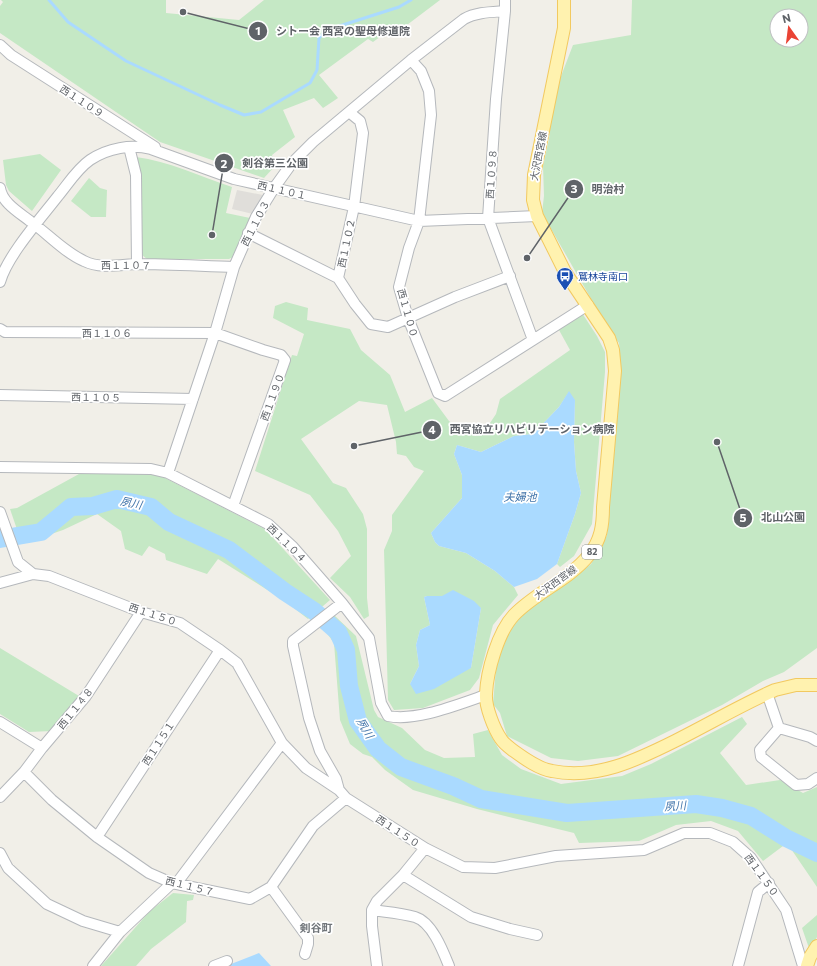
<svg xmlns="http://www.w3.org/2000/svg" width="817" height="966" font-family="Commissioner,'Noto Sans JP',sans-serif">
	<rect width="100%" height="100%" fill="#f1efe8"/>
	<path fill="#e0deda" d="M237,190L263,195L253,214L232,209Z"/>
	<path fill="#c5e8c5" fill-rule="evenodd" d="M1,0H166V13L239,20L264,0H440L399,31L395,26L373,42L368,39L319,75L338,98L323,108L314,98L283,110L295,137L272,155L275,166L264,178L160,142L0,33V6L3,2Z
		M632,0H817V648L784,672L763,681L722,705L618,756L578,761L551,758L507,736L500,713L493,704L497,656L513,626L530,607L575,577L591,564L607,535L621,372L619,343L610,332L542,213L544,196L543,166L549,139L553,97L573,45L631,35ZM777,16H801V40H777Z
		M40,154L61,170L32,211L9,191L6,185L3,160Z
		M136,157C168,161 202,177 232,187L226,213L250,218L240,239L235,256L229,259H147L142,255L141,175Z
		M89,178L100,188L107,190L106,217H91L71,201Z
		M286,302L308,308L307,320L350,329L361,350L390,375L405,412L432,398L449,421L461,430L480,428L490,423L496,414L500,399L570,350L559,330L582,313L597,336L605,352V372L592,524L574,556L560,567L557,564L575,514L581,493L576,471L574,442L575,401L569,392L559,407L533,434L514,436L481,452L457,445L454,454L462,475V498L431,533L435,542L439,546L466,553L495,571L514,587L518,595L493,625L479,678L470,690L423,708L394,710L388,700L384,550L392,531V515L424,471L414,467L406,456L397,454L396,442L387,405L359,401L301,439L333,483L346,488L363,514L367,529V598L369,616L364,619L350,597L330,578L351,556L338,531L310,495L255,471L292,355L297,356L304,334L273,318L275,306ZM427,596H442L481,608L471,668L410,684L419,666L416,645L420,630L430,625L424,597Z
		M148,472L165,478L265,529L330,600L308,619L285,601L218,559L207,574L166,560L165,554L149,546L142,556L125,549L121,531L97,514L63,530L22,544L10,509L17,508L79,474Z
		M334,615L356,636L374,710L378,717L402,728L425,750L444,758L475,757L473,734L488,730L502,755L521,769L561,784L622,776L651,764L742,717L747,724L720,753L746,785L780,780L803,793L817,787V887L787,843L763,861L738,831L711,821L676,825L639,841L579,843L574,833L477,809L413,790L385,770L372,757L363,754L350,744L340,720L334,643L321,625Z
		M0,648L79,696L52,731L29,732L0,714Z
		M173,893L194,895L193,900L187,901L186,922L151,949L136,966H101L150,911Z
		M817,915V937L810,951L802,928Z"/>
	<path fill="#aadaff" d="M569,391L575,400L574,442L576,471L581,493L575,514L557,564L537,579L514,587L495,571L466,553L439,546L435,542L431,533L462,498V475L454,454L457,445L481,452L514,436L533,434L559,407Z
		M453,590L474,601L481,608L471,668L434,689L416,694L410,684L419,666L416,645L420,630L430,625L424,597L427,596H442Z
		M259,953L271,966H226Z"/>
	<g fill="none" stroke-linecap="round" stroke-linejoin="round">
		<path stroke="#aadaff" stroke-width="3" d="M49,0L68,22L126,61L220,105L244,115L261,112L310,83L317,70L319,38L327,30L399,7L411,0"/>
		<path stroke="#aadaff" stroke-width="18" d="M0,539L41,532L71,507L93,506L117,499L151,507L169,522L229,550L285,592L314,611L338,632L346,650L349,686L358,721L378,749L401,767L453,786L481,799L567,813L696,804L722,808L751,816L786,838L817,853"/>
		<defs>
			<path id="minor" d="M505,0V11L496,99L488,218L533,340
				M0,45L11,55L155,147
				M411,60L421,71L429,91L431,115L419,221L409,248L399,287L408,318L438,393L445,396L588,305
				M129,147L136,175L137,264
				M0,188C2,203 20,213 30,221C48,234 64,252 84,261C100,269 119,265 136,264C168,264 201,266 234,267
				M248,233L338,278L354,207L363,133L360,121L349,112
				M338,278L355,304L371,324L388,327L455,297L510,276
				M0,282C7,256 41,218 58,196C68,184 77,169 90,160C108,148 131,144 151,149L234,179L419,221L537,216
				M0,329L5,332L215,333L263,350L281,355L285,360L233,506
				M0,395L193,399
				M0,467L151,469L168,473L268,524L293,547L342,603L369,638L381,703L388,716C416,722 459,704 486,695
				M168,473L215,333L234,267L256,217L274,188L292,163L313,142L411,60L464,19C476,12 492,12 505,11
				M0,512L18,562L33,574
				M0,583L33,574L49,576L141,612L180,623L220,650L237,663L282,743L306,768L339,790L346,798L425,848L463,867L495,868L556,856L644,850L684,833H710L733,842L751,858L786,910L803,966
				M767,693L779,728L810,737L817,741
				M0,722L42,748
				M779,728L760,750L761,757L796,785L808,784L817,778
				M24,772L52,800L97,837L149,873L172,883L250,899L271,887L313,826L346,798
				M339,790L336,779L320,751L309,718L293,646V641L342,603
				M0,797L24,772L42,748L86,696L141,612
				M97,837L220,650
				M0,853L8,868L47,904L83,921L120,932
				M403,875L471,917L510,929L537,935
				M176,884L282,743
				M271,887L308,938V944L305,954
				M372,910C386,912 401,913 415,917C432,922 443,951 449,966
				M93,966L120,932L172,883
				M214,966L227,961
				M377,966L372,926V910L377,901L403,875L425,848
				M738,966L758,892L769,883"/>
			<path id="major" d="M564,0V28L534,175L533,200L537,216L565,272L609,338L613,350L615,371L603,507C603,525 601,540 589,555C569,580 536,592 514,615C498,632 487,671 486,694C485,706 494,729 501,739C504,744 510,748 514,751C525,759 539,769 552,771C596,780 637,760 675,741C709,724 741,705 775,690L796,685H817
				M807,966L810,957L817,946"/>
		</defs>
		<use href="#minor" stroke="#b5b8bc" stroke-width="12"/>
		<use href="#major" stroke="#f2c960" stroke-width="14"/>
		<use href="#minor" stroke="#fff" stroke-width="10"/>
		<use href="#major" stroke="#fff2af" stroke-width="12"/>
	</g>
	<defs>
		<symbol id="bus-pin" viewBox="-11 -11 22 30"><path d="M0 17L-7.5 6A9.5 9.5 0 1 1 7.5 6Z" fill="#1a4fb4" stroke="#fff"/><path d="M-5-6H5V4H4V6H2V4H-2V6H-4V4H-5ZM-3.5-4V0h7V-4ZM-3.5 1.2v1.5H-2V1.2ZM2 1.2v1.5H3.5V1.2Z" fill="#fff"/></symbol>
	</defs>
	<g fill-rule="evenodd">
		<use href="#bus-pin" x="555" y="266" width="20" height="27"/>
	</g>
	<g text-anchor="middle" stroke-width="3.5" stroke-linejoin="round" paint-order="stroke">
		<rect fill="#fff" stroke="#8f9295" stroke-width="1" x="582" y="545" width="20" height="14" rx="3"/>
		<g font-size="9" font-weight="bold" fill="#5f6368">
			<text x="592" y="555">82</text>
		</g>
		<g font-size="10" fill="#5f6368" stroke="#fff">
			<text transform="translate(82 101) rotate(33)" y="4">西１１０９</text>
			<text transform="translate(538 156) rotate(-79)" y="4">大沢西宮線</text>
			<text transform="translate(491 174) rotate(-86)" y="4">西１０９８</text>
			<text transform="translate(282 190) rotate(13)" y="4">西１１０１</text>
			<text transform="translate(255 223) rotate(-63)" y="4">西１１０３</text>
			<text transform="translate(346 243) rotate(-78)" y="4">西１１０２</text>
			<text x="126" y="269">西１１０７</text>
			<text transform="translate(408 313) rotate(74)" y="4">西１１００</text>
			<text x="107" y="337">西１１０６</text>
			<text transform="translate(96 397) rotate(1)" y="4">西１１０５</text>
			<text transform="translate(272 397) rotate(-70)" y="4">西１１９０</text>
			<text transform="translate(287 543) rotate(44)" y="4">西１１０４</text>
			<text transform="translate(555 582) rotate(-36)" y="4">大沢西宮線</text>
			<text transform="translate(153 614) rotate(18)" y="4">西１１５０</text>
			<text transform="translate(75 708) rotate(-51)" y="4">西１１４８</text>
			<text transform="translate(158 743) rotate(-57)" y="4">西１１５１</text>
			<text transform="translate(398 831) rotate(33)" y="4">西１１５０</text>
			<text transform="translate(762 875) rotate(54)" y="4">西１１５０</text>
			<text transform="translate(190 886) rotate(14)" y="4">西１１５７</text>
		</g>
		<g font-size="10" fill="#164399" stroke="#fff" text-anchor="start">
			<text x="578" y="280">鷲林寺南口</text>
		</g>
		<g font-size="11" font-style="italic" fill="#4174aa" stroke="#fff">
			<text x="520" y="501">夫婦池</text>
			<text transform="translate(131 503) rotate(11)" y="4">夙川</text>
			<text transform="translate(365 728) rotate(59)" y="4">夙川</text>
			<text transform="translate(675 806) rotate(-4)" y="4">夙川</text>
		</g>
		<g font-size="11" font-weight="bold" fill="#70757a" stroke="#fff">
			<text x="316" y="932">剣谷町</text>
		</g>
	</g>
	<path fill="none" stroke="#5f6368" stroke-width="1.5" d="M183 12L258 31M212 235L224 163M527 258L574 189M354 446L432 430M717 442L743 518"/>
	<g fill="#5f6368" stroke="#fff" stroke-width="1.5">
		<circle cx="183" cy="12" r="4"/>
		<circle cx="212" cy="235" r="4"/>
		<circle cx="527" cy="258" r="4"/>
		<circle cx="354" cy="446" r="4"/>
		<circle cx="717" cy="442" r="4"/>
		<circle cx="258" cy="31" r="10"/>
		<circle cx="224" cy="163" r="10"/>
		<circle cx="574" cy="189" r="10"/>
		<circle cx="432" cy="430" r="10"/>
		<circle cx="743" cy="518" r="10"/>
	</g>
	<g font-size="12" text-anchor="middle" font-weight="bold" fill="#fff">
		<text x="258" y="35">1</text>
		<text x="224" y="168">2</text>
		<text x="574" y="193">3</text>
		<text x="432" y="434">4</text>
		<text x="743" y="522">5</text>
	</g>
	<g font-size="11" text-anchor="middle" font-weight="bold" fill="#5f6368" stroke="#fff" stroke-width="3.5" stroke-linejoin="round" paint-order="stroke">
		<text x="343" y="35">シトー会 西宮の聖母修道院</text>
		<text x="275" y="167">剣谷第三公園</text>
		<text x="608" y="193">明治村</text>
		<text x="532" y="433">西宮協立リハビリテーション病院</text>
		<text x="783" y="521">北山公園</text>
	</g>
	<g transform="translate(789 28) rotate(346)"><circle r="19" fill="#ffffff" stroke="#bfc1c3"/>
	<path d="M0-3L7 15L0 10L-7 15Z" fill="#ea4335"/>
	<text y="-6" font-size="11" font-weight="bold" text-anchor="middle" fill="#5f6368">N</text>
	</g>
</svg>
